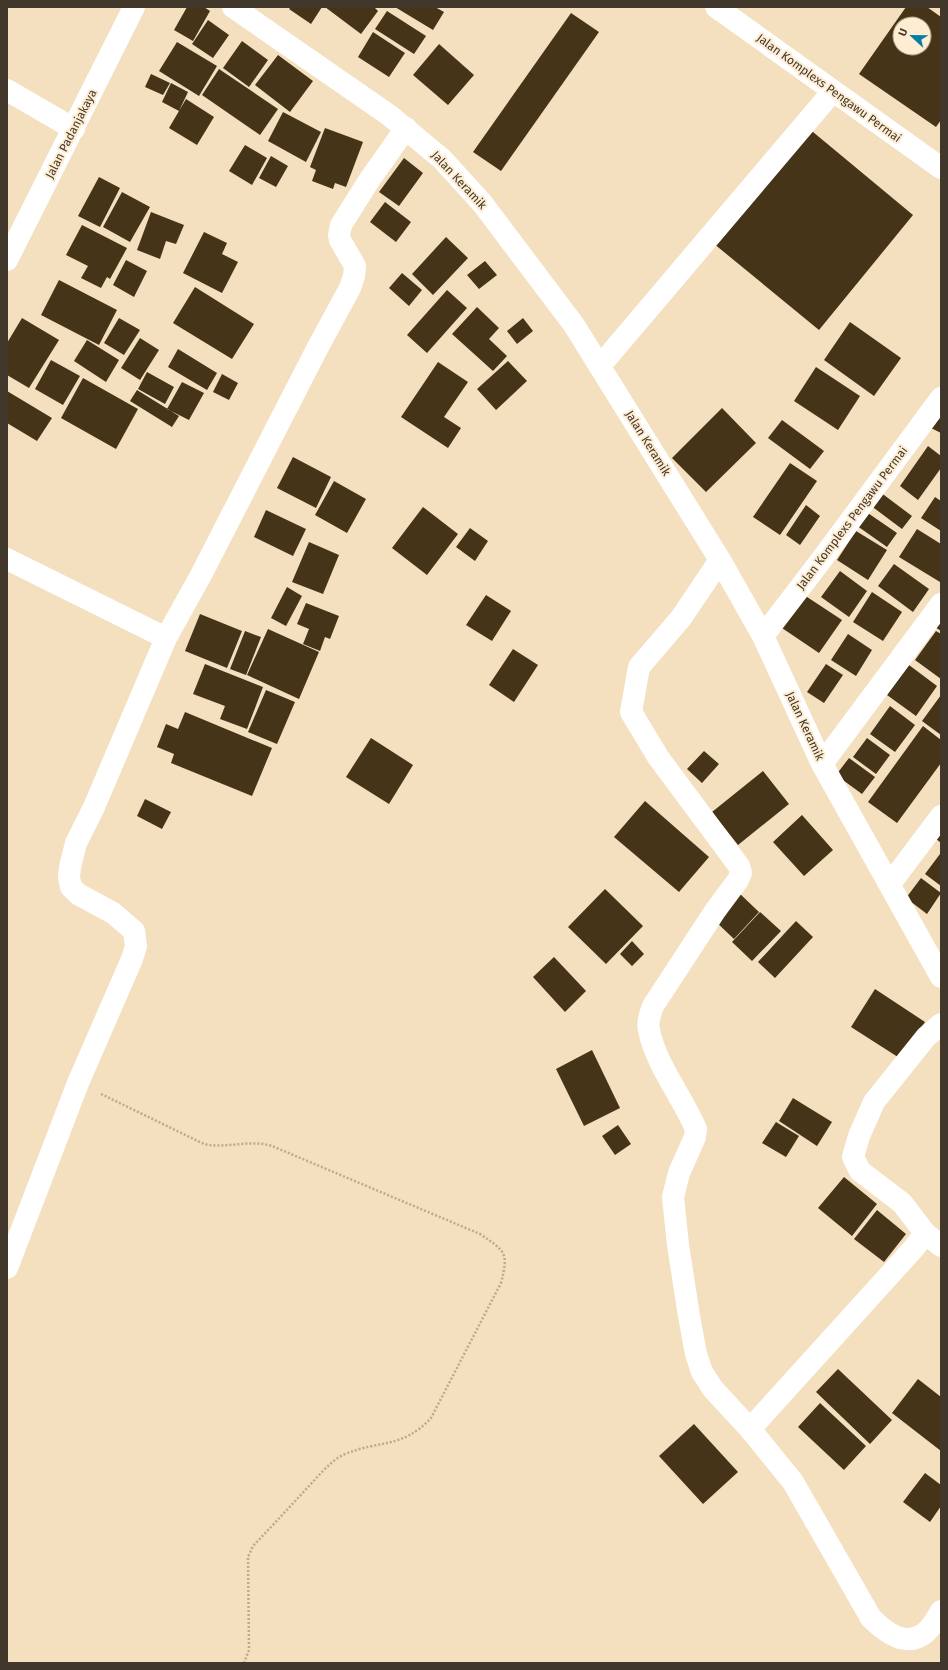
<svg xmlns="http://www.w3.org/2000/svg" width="948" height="1670" font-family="'Fira Sans',sans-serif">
	<rect width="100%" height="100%" fill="#f4dfbe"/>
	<path fill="#453417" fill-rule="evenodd" d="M187,7H204L210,11L193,41L174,30Z
		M291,7H322L311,24L289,9Z
		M325,7H374L378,11L361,34Z
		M395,7H435L444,12L433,30Z
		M906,7H927L941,17V120L936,127L859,74ZM900,24H924V48H900Z
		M387,11L426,36L414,54L375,29Z
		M571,13L599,32L501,171L473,152Z
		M208,20L229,35L213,58L192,44Z
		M373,32L405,53L389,77L358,57Z
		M242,41L268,60L249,87L223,68Z
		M177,42L217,66L199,96L159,71Z
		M439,44L474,75L448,105L413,75Z
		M278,55L313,81L290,112L255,85Z
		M219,69L278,109L260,135L202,95Z
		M151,74L170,83L163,95L145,87Z
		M171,83L188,92L179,111L162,102Z
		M186,99L214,117L197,145L169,128Z
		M283,112L321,132L306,162L268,141Z
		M807,127L913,215L819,330L713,243Z
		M325,128L363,142L346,187L335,183L333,189L312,181L316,170L310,167Z
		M245,145L267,158L252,185L229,171Z
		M271,156L288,166L276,187L259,178Z
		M404,158L423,173L399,206L379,192Z
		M99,177L120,188L100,227L78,216Z
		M122,192L150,207L130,242L103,227Z
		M385,202L411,222L396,242L370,222Z
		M151,212L184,225L176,244L166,241L160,259L137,250Z
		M82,225L127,248L110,279L107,277L101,288L81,278L88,266L66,255Z
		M204,232L227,243L222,254L238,262L222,293L183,273Z
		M446,237L468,258L433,295L412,274Z
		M126,260L147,271L134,297L113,285Z
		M485,261L497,275L479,289L467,275Z
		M402,273L422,290L409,306L389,288Z
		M59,280L117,310L99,345L41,315Z
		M195,287L254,324L232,359L173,323Z
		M447,290L467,308L427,353L407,335Z
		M477,307L499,328L489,339L507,356L493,371L452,334Z
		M22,318L59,340L29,388L7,375V343Z
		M119,318L140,330L124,355L104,343Z
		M523,318L533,331L517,344L507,331Z
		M850,322L901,358L874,396L824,360Z
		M140,338L159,350L140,380L121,368Z
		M87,340L119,360L106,382L74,361Z
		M178,349L217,373L207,390L168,367Z
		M51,360L80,376L63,405L35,389Z
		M508,361L527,381L496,410L477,389Z
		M438,362L468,382L444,417L461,428L448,448L401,417Z
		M816,367L860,396L838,430L794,401Z
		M147,372L174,387L165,404L138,389Z
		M222,374L238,383L229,400L213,392Z
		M83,378L138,409L116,449L61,418Z
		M182,382L204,393L189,420L167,409Z
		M137,390L179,416L172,427L130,401Z
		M7,391L52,418L37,441L7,423Z
		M941,406V433L929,427Z
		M722,408L756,443L706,492L672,458Z
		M782,420L824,451L810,469L768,438Z
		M928,446L941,456V468L918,500L900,486Z
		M293,457L331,477L316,508L277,488Z
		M790,463L817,481L780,535L753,517Z
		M334,481L366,499L347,533L315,515Z
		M876,489L912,516L902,529L866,502Z
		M935,497L941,501V531L921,518Z
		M806,505L820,516L800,545L786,535Z
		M423,507L458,534L427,575L392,548Z
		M862,509L897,533L887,547L853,523Z
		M266,510L306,529L293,556L254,537Z
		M470,528L488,541L475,561L456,547Z
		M917,529L941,544L940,582L899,557Z
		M856,531L887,550L868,580L837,560Z
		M309,542L339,555L323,594L292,582Z
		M894,564L929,589L913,612L878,586Z
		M840,571L867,591L849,617L821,597Z
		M287,587L302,596L286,626L271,618Z
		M872,592L902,612L883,641L853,622Z
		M801,593L842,620L819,653L779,626Z
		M486,595L511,611L492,641L466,625Z
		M306,603L339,616L330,639L325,637L320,651L303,644L309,629L297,624Z
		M200,614L242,631L227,668L185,651Z
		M941,619V631L935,627Z
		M268,629L319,652L299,699L247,675Z
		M245,631L261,637L246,675L230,669Z
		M936,631L941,634V679L915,660Z
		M848,634L872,650L856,676L831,660Z
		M513,649L538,665L514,702L489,685Z
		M205,664L263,687L247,729L220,719L225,706L193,694Z
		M826,664L843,675L824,703L807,692Z
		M909,665L937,686L916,716L887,695Z
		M266,690L295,702L277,744L248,732Z
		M941,695V735L922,721Z
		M890,706L915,725L895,752L870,734Z
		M185,712L272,748L252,796L171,763L174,754L157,747L166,724L178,729Z
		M923,726L941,740V763L897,823L868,802Z
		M371,738L413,765L389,804L346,777Z
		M867,738L890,755L876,774L853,757Z
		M704,751L719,764L702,783L687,769Z
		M849,758L875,777L862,794L836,775Z
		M763,771L789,804L738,845L712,812Z
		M145,799L171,812L162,829L137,816Z
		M645,801L709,857L679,892L614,837Z
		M802,815L833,850L804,876L773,842Z
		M941,830V843L935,838Z
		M940,854L941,855V886L925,874Z
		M921,878L941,893L927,914L906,898Z
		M605,889L643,926L606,964L568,927Z
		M738,892L759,912L734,939L713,919Z
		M760,912L781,931L752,961L732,942Z
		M796,921L813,937L775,978L758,962Z
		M632,941L644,954L632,966L620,954Z
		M554,957L586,991L565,1012L533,977Z
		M875,989L925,1022L901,1059L851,1027Z
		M592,1050L620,1108L584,1126L556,1069Z
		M793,1098L832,1122L817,1146L779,1121Z
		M776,1122L799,1136L786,1157L762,1143Z
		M618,1125L631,1144L615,1155L602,1136Z
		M844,1177L877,1204L852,1236L818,1208Z
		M877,1210L906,1234L884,1262L854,1239Z
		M838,1369L892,1420L870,1444L816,1392Z
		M918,1379L941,1397V1451L892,1413Z
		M820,1403L866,1446L844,1470L798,1427Z
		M694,1424L738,1472L703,1504L659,1456Z
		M925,1473L941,1485V1506L930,1522L903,1502Z"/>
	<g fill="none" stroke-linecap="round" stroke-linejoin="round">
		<path stroke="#bbaa90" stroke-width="2.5" stroke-dasharray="2 2" stroke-linecap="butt" d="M101,1094L204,1144C226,1149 250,1139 272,1146L480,1234C505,1251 509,1252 501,1283L431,1418C401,1450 379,1439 343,1455C329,1462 318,1477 307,1488C289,1508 271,1527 253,1546L248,1557L249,1650L244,1663"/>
		<path stroke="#fff" stroke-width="22" d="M233,7L389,115L442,159L482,203L574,325L720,560L763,636L822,764L941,977
			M716,7L941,168
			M7,90L74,129
			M7,260L134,7
			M600,366L833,91
			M7,559L166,638
			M720,560L681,618L639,667L631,712L658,757L739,866L741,873L738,880L715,911L653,1006C650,1014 647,1022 649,1030C655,1063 683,1098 696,1129L695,1137L679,1173L673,1197L678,1245L689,1316L696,1354L702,1372L713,1389L750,1429L793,1482L871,1618C885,1632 906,1649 926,1632C932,1627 937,1618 941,1611
			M763,636L822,559L941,398
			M822,764L941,604
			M890,884L941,816
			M925,1233L941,1246
			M7,1268L78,1083L132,959L136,946L134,931L113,913L78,894L71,887L69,877L70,867L76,843L94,807L166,638L201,575L318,347L350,288L354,276L355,266L340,240L339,235L341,225L370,179L406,128
			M750,1429L914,1248L925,1233L902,1203L860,1171L853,1157L859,1136L874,1102L926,1037L941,1024"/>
	</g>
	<g text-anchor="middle" stroke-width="4" stroke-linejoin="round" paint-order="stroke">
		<g font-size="12" fill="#41382b" stroke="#feedd2">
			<text transform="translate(829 88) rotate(36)" y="4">Jalan Komplexs Pengawu Permai</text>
			<text transform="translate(71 134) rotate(-63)" y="4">Jalan Padanjakaya</text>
			<text transform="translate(459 180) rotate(47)" y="4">Jalan Keramik</text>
			<text transform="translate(648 443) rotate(58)" y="4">Jalan Keramik</text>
			<text transform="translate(852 518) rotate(-53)" y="4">Jalan Komplexs Pengawu Permai</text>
			<text transform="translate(805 726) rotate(65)" y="4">Jalan Keramik</text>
		</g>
	</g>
	<rect width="948" height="1670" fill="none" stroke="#41382b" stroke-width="16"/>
	<g transform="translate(912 36) rotate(292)"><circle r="19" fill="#feedd2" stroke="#b2a58f"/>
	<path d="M0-3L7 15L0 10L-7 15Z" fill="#057da4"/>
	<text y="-6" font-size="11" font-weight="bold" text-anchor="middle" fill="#41382b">U</text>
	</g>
</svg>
